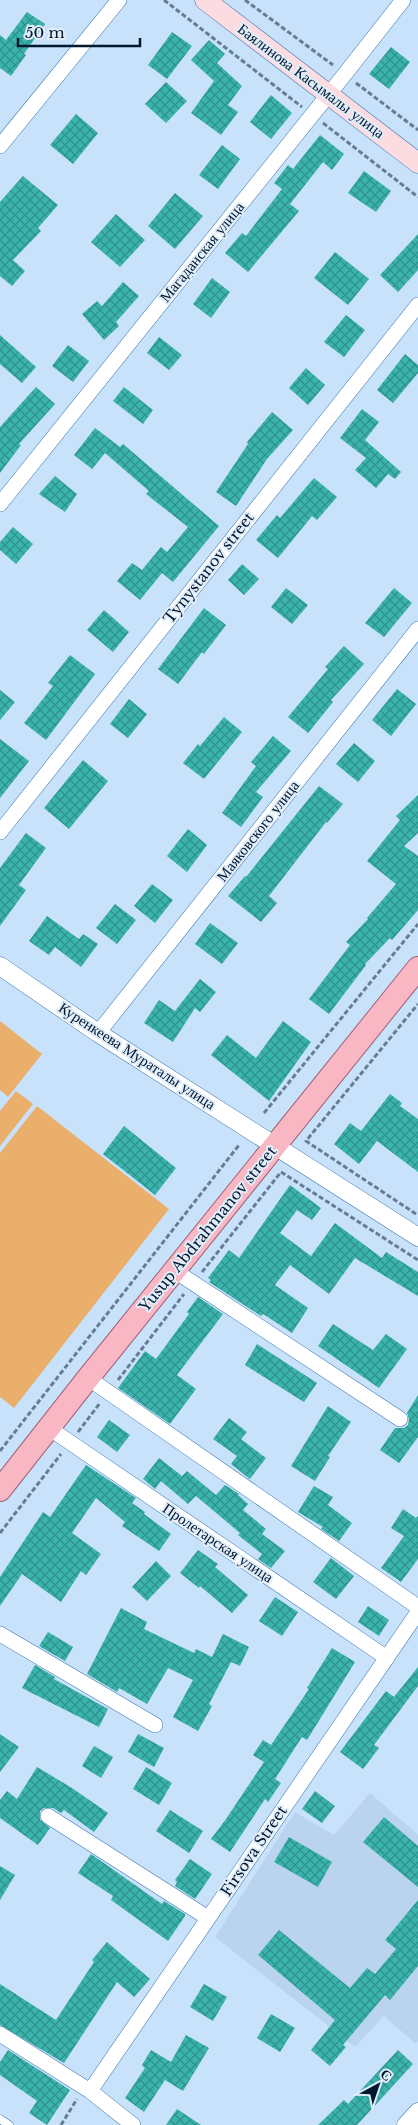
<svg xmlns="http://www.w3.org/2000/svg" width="418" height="2125" font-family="'Libre Baskerville',serif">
	<defs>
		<pattern id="building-cross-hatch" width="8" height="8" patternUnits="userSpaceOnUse" patternTransform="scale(1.25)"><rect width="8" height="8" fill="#3ab4ac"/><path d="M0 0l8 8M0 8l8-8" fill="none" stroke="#2e918c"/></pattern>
	</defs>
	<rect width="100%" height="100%" fill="#c9e2fb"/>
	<path fill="#bad4ef" d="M370,1793L418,1835V2041L416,2044L384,2016L355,2047L215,1937L295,1812L334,1835Z"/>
	<path fill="#ebaf6c" d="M0,1021L42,1054L8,1097L0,1090Z
		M16,1091L33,1104L0,1146V1111Z
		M37,1106L169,1209L14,1408L0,1397V1153Z"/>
	<path fill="url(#building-cross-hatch)" d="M27,12L45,24L24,54L26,55L11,76L0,68V35L6,40Z
		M172,32L192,46L167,79L148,65Z
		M209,40L225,54L217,63L242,86L228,105L238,112L221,135L191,113L214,81L191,60Z
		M391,47L410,62L389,89L369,74Z
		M166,82L187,101L166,123L145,104Z
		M271,95L292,113L271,139L250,122Z
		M76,114L98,133L73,164L50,145Z
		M320,135L344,154L332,170L323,162L290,204L299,211L248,272L225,253L242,233L246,236L282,189L274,183L288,165L293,169Z
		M222,145L240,159L218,189L199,175Z
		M364,171L391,191L376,212L348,193Z
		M23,176L58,205L38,228L41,231L13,260L25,271L12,286L0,276V202Z
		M175,193L203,216L175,249L148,226Z
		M116,214L145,240L120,267L91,242Z
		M418,234V270L398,292L380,275Z
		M335,252L369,279L348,305L314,278Z
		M212,278L230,292L211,318L193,304Z
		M123,282L139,296L116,322L119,326L104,340L82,314L97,301L102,306Z
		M346,315L365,330L344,357L324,342Z
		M0,335L36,367L22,383L0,364Z
		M159,337L182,355L169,370L147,353Z
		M68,345L89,361L73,382L52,366Z
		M405,354L418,365V373L393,403L377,390Z
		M306,368L325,385L308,405L289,388Z
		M36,387L55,404L19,444L21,445L0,473V427Z
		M124,387L153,410L143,424L113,401Z
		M362,409L379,422L365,440L401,472L395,479L388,474L376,488L355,470L366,458L340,438Z
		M272,412L293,430L267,459L236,506L216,492L248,444L247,442Z
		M95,428L120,447L123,444L219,526L173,582L162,573L140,600L117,581L132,563L142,570L161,547L167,552L188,527L146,494L149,491L105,453L92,469L74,455Z
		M55,476L77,494L65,512L39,494Z
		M314,478L337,497L317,520L312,516L278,558L256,540L277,515L280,518Z
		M13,527L33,544L16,564L0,550V542Z
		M242,564L259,579L244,595L228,580Z
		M286,588L308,605L292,624L271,607Z
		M394,588L412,603L384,637L365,623Z
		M204,608L226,625L204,654L202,652L178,684L158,669Z
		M104,610L129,632L113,652L87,630Z
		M344,646L364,664L331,700L333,702L308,733L288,717L328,669L325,667Z
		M70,655L95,674L46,740L24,723L53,686L48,683Z
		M397,689L416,704L391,736L372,720Z
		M0,690L15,702L0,720Z
		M129,699L147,714L128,738L110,724Z
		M224,717L242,732L204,779L183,763L198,744L200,746Z
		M273,736L291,751L256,792L263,797L241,827L222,813L256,766L251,762Z
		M0,739L29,761L0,798Z
		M354,743L375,761L358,782L336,764Z
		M83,760L108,781L69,829L44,808Z
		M319,786L343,804L327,823L326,822L269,896L277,903L261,922L228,896L245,876L246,877Z
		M418,795V833L404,846L418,856V910L392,940L390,938L365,964L366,965L329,1014L309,999L350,945L346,942L368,919L367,918L396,884L367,861L400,820L396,816Z
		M188,829L207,845L187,872L167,856Z
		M26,833L46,848L19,885L26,890L0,926V868Z
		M152,884L173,900L155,923L134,906Z
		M115,904L136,920L117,944L96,928Z
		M47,916L79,939L83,934L98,944L81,967L55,947L49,955L29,941Z
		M210,923L238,943L222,964L195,944Z
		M200,979L216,992L200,1012L195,1008L173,1042L144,1023L159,1000L175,1011Z
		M283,1021L311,1042L269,1101L211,1055L227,1035L256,1058Z
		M390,1094L402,1103L400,1106L418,1119V1172L377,1141L359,1164L334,1144L350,1123L361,1131Z
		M124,1126L176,1168L155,1195L103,1154Z
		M290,1185L321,1208L312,1220L297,1210L280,1233L311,1256L335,1223L382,1258L386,1252L418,1272V1296L355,1258L329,1294L290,1265L275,1285L308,1308L292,1333L263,1314L261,1316L209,1282L211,1280L208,1278L229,1250L239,1258Z
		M198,1297L223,1314L177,1375L196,1389L170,1424L118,1388L145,1351L156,1359L189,1314L187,1312Z
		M333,1324L373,1350L386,1334L407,1349L379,1388L318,1346Z
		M257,1344L317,1383L304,1402L245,1365Z
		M418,1395V1437L399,1463L380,1450L395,1428H404L408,1425L409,1419L407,1413Z
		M328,1406L351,1422L328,1456L330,1457L315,1481L291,1466Z
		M229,1418L247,1432L241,1439L266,1458L250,1479L231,1464L237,1456L213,1439Z
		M109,1420L130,1435L117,1452L97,1437Z
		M159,1458L182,1476L187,1471L216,1495L225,1485L239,1494L238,1495L248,1504L243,1510L266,1529L262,1534L285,1551L271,1568L258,1559L262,1554L238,1535L240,1533L196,1496L188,1504L161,1481L155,1489L143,1479Z
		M86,1465L136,1498L132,1503L145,1512L144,1514L171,1534L159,1551L122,1526L125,1522L96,1498L72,1533L101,1554L86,1575L81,1571L61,1602L22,1574L0,1606V1577L43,1512L50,1517Z
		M314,1486L333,1497L328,1505L352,1523L339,1541L321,1529L323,1527L298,1512Z
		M403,1509L416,1518L418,1516V1559L401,1582L381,1568L404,1536L391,1528Z
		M198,1550L218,1564L215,1567L248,1595L232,1613L200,1586L199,1588L180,1573Z
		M331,1558L354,1576L336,1599L313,1582Z
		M156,1561L171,1576L147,1601L132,1587Z
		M275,1597L298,1612L282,1636L259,1621Z
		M368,1606L389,1620L379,1636L358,1622Z
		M121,1608L147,1622L144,1629L194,1653L196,1649L212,1657L223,1634L249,1647L240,1666L231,1662L209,1704L212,1706L198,1731L173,1717L193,1680L168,1668L147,1704L119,1688L117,1692L87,1674Z
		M48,1632L73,1647L65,1661L39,1646Z
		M332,1648L355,1662L307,1740L302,1737L275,1779L281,1783L268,1802L265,1799L230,1852L211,1839L226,1819L264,1762L253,1755L263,1740L271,1745L309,1689L307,1688Z
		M35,1665L55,1677L54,1679L108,1709L99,1727L22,1688Z
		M418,1667V1686L374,1745L379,1748L363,1769L340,1752L386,1691L394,1697Z
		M0,1734L19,1747L0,1772Z
		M138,1734L164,1748L154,1767L128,1752Z
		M94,1746L113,1757L101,1778L82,1766Z
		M37,1767L72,1788L108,1813L94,1832L64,1810L61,1813L53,1808H44L40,1811V1820L50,1828L38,1845L0,1818V1800L7,1791L17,1799Z
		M146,1767L172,1783L159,1805L133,1789Z
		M315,1791L335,1806L322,1823L302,1809Z
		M170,1810L203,1831L189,1853L156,1831Z
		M384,1817L418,1846V1887L363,1842Z
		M289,1837L332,1862L318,1887L274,1862Z
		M91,1854L162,1904L164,1901L185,1914V1916L168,1941L111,1900L113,1896L78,1873Z
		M190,1859L212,1874L195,1899L175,1886L177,1882L175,1880Z
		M0,1866L15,1875L0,1900Z
		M418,1900V1966L390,2000L385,1995L343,2045L346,2047L330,2066L311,2050L335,2020L258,1955L279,1930L350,1988L367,1968L375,1974L396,1949L385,1940Z
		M107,1942L150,1979L134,1997L117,1982L64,2063L0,2025V1984L56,2020L94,1962L92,1960Z
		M204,1984L227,1997L213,2021L190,2007Z
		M271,2014L295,2028L280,2052L257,2038Z
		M186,2035L209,2048L183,2091L165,2080L144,2112L125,2098L145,2068L142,2065L151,2050L171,2062Z
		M8,2050L70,2090L47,2125L29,2113L37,2101L0,2075V2062Z
		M398,2050L413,2064L357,2125H318L344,2100L348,2104Z
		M177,2109L201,2125H166Z"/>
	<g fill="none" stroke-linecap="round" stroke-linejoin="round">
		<defs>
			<path id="service" d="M0,2119L9,2125"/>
			<path id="minor" d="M0,146L119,0
				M0,504L345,74L403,0
				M0,832L418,305
				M98,1033L418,629
				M175,1271L400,1419
				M88,1378L418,1607
				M49,1428L387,1658
				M0,1634L155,1725
				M48,1816L208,1918
				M0,2034L90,2091L133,2125
				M90,2091L418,1612"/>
			<path id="tertiary" d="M0,966L98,1033L418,1237
				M406,2125L418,2112"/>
			<path id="secondary" d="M205,0L418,163"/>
			<path id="primary" d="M0,1490L88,1378L418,968"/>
		</defs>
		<use href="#service" stroke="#3a76ae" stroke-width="9"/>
		<use href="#minor" stroke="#3a76ae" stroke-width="16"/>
		<use href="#tertiary" stroke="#3a76ae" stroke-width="19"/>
		<use href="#secondary" stroke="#3a76ae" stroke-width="21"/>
		<use href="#primary" stroke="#a06076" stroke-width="24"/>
		<path stroke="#657d95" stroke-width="3" stroke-dasharray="5 2.5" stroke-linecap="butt" d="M164,0L302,107
			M245,0L333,65
			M356,83L418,130
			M323,123L418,197
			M264,1113L418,924
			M416,1214L306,1141L418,1004
			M202,1272L281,1172L418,1260
			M118,1380L184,1294
			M78,1432L100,1403
			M0,1451L239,1145
			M0,1533L61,1454
			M61,2125L77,2099"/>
		<use href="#service" stroke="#fff" stroke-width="8"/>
		<use href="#minor" stroke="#fff" stroke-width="15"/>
		<use href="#tertiary" stroke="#fff" stroke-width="18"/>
		<use href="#secondary" stroke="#fcdbe1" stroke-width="20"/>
		<use href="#primary" stroke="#f9b7c4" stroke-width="22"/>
	</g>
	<g text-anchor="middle" stroke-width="4" stroke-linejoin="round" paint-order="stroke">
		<g font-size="15" fill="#01182e" stroke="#e1edfa">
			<text transform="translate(311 81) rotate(37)" y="5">Баялинова Касымалы улица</text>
			<text transform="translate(202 252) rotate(-51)" y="5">Магаданская улица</text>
			<text transform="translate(209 568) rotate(-52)" y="5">Tynystanov street</text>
			<text transform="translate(258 831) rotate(-52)" y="5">Маяковского улица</text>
			<text transform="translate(137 1056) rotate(33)" y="5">Куренкеева Мураталы улица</text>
			<text transform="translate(208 1229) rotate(-51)" y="5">Yusup Abdrahmanov street</text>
			<text transform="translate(218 1543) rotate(34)" y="5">Пролетарская улица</text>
			<text transform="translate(254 1851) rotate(-56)" y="5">Firsova Street</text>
		</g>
	</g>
	<g transform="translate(378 2085) rotate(40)" stroke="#e1edfa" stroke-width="4" paint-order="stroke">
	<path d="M0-4L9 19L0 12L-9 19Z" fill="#01182e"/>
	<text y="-8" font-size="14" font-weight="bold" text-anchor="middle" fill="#01182e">С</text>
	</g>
	<path d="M18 38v8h122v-8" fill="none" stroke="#01182e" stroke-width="2.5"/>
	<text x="25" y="38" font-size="15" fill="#01182e" stroke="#e1edfa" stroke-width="4" paint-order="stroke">50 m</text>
</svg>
